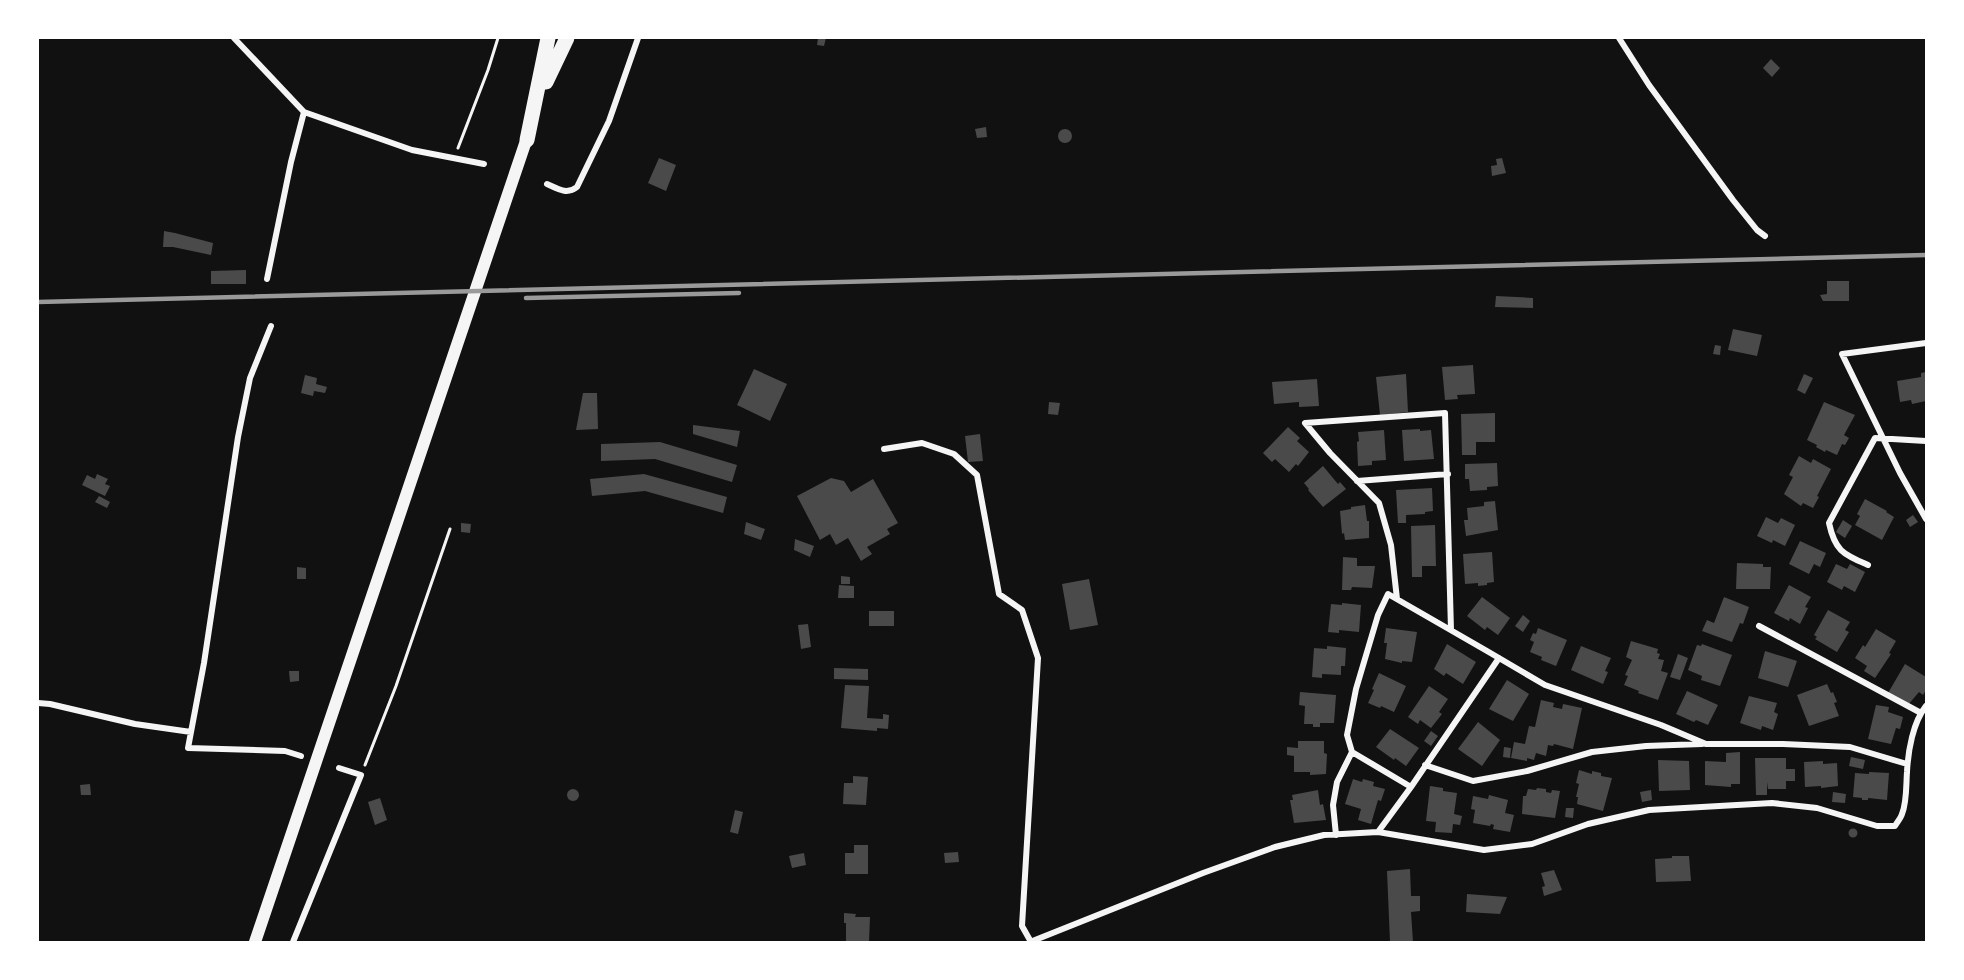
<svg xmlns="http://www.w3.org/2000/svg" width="1964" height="980" font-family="Barlow,sans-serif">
	<rect width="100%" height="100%" fill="#111"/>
	<path fill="#4a4a4a" d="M818,38H826L824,46L817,45Z
		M1771,59L1780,68L1772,77L1763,68Z
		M986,127L987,137L977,138L975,129Z
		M1058 136a7 7 0 1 1 14 0a7 7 0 1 1-14 0Z
		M659,158L676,165L666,191L648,183Z
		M1502,158L1506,173L1492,176L1491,166L1497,165L1496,159Z
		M164,231L175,233L213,243L211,255L173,247H163Z
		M246,270V284H211V271Z
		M1827,281H1849V301H1823L1820,295L1827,294Z
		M1496,296L1533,298V308L1495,307Z
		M1733,329L1762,335L1757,356L1728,350Z
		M1715,345L1721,346L1720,355L1713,354Z
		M1473,365L1475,394L1457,395L1458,399L1445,400L1442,367Z
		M754,369L787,384L770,421L737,405Z
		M1926,372V401L1912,404L1911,400L1900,402L1897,381L1921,377V373Z
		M1406,374L1408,412L1380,415L1376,377Z
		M1804,374L1813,378L1805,394L1797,390Z
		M305,375L317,378L316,384L327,387L325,393L314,391L313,396L301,393Z
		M1317,379L1319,406L1299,407V402L1274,404L1272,382Z
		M583,393H597L598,429L576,430Z
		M1049,402L1060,403L1058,415L1048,414Z
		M1824,402L1855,415L1844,435L1849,438L1845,445L1842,444L1837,455L1826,450L1825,452L1816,447L1817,445L1807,440Z
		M1495,413V442H1476V455H1462L1461,414Z
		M693,425L740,431L737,447L693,434Z
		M1288,427L1300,438L1297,441L1309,452L1298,466L1296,464L1289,472L1275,459L1272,462L1263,453Z
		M1420,429V431L1431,430L1434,459L1404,461L1402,430Z
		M1384,430L1386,460L1372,461V465L1358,466L1357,442L1359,441L1358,432Z
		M980,434L983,461L968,462L965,436Z
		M660,442L737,465L732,482L655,459L601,461V444Z
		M1799,456L1811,463L1813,459L1831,469L1817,496L1819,497L1813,508L1803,503L1801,506L1784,494L1793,477L1789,475Z
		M1497,463L1498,486L1487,487V490L1470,491L1469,479H1465V464Z
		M1323,466L1338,484L1340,482L1346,489L1323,507L1308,490L1309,489L1304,483Z
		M97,474L108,479L105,484L110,486L105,496L82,485L87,475L95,479Z
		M644,474L727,497L723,513L645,491L592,496L590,479Z
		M831,478L844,481L851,492L873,479L898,523L887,529L890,534L867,547L872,554L861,561L848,538L836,545L830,534L820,540L797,496Z
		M1432,488L1433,511L1425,512V514L1406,515V523H1398L1396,490Z
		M99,496L110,502L107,508L95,502Z
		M1865,499L1887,511L1886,512L1894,517L1882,540L1855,525L1860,516L1857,514Z
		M1495,501L1498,530L1466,536L1464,520H1468L1467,508L1484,506V502Z
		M1365,505L1367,521H1369V538L1345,540L1344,533L1342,534L1340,511L1351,509V507Z
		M1913,515L1918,522L1910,527L1906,520Z
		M1766,517L1778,523L1781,518L1795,525L1785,546L1773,540L1772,543L1757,536Z
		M1843,520L1852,526L1845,538L1836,532Z
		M746,522L765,529L761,540L744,534Z
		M461,523L471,524L470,533L461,532Z
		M1435,525L1436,566H1422V577H1412L1411,526Z
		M795,539L814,546L810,557L794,550Z
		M1800,541L1826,553L1820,567L1814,564L1809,574L1789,564Z
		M1492,552L1494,582L1487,583V585L1478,586V583L1465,584L1463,554Z
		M1343,557L1357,558V566H1375L1372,588L1352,587L1351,590H1342Z
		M1737,563L1763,564V567H1771L1770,589H1736Z
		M1836,564L1847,569L1850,564L1865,572L1855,592L1844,586L1842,590L1827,582Z
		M297,567L306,568V579H297Z
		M841,576L850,577V584H841Z
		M1089,579L1098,625L1070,630L1062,584Z
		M839,585L854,586V598H838Z
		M1789,585L1811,597L1805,607L1808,608L1800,624L1790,618L1789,621L1774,613Z
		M1482,597L1510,618L1498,635L1487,627L1485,630L1467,616Z
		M1724,597L1749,607L1743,624L1740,623L1732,642L1702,631L1707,620L1714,623Z
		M1342,603L1361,605L1359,632L1339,630V633L1328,632L1331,604L1342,605Z
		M1828,610L1850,622L1845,630L1849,632L1837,652L1815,639L1817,637L1814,635Z
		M869,611H894V626H869Z
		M1523,615L1530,621L1523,632L1515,626Z
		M808,624L811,647L801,649L798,625Z
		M1386,628L1417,632L1412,662L1402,661V663L1385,659L1387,643H1384Z
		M1538,628L1567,640L1556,666L1541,660L1542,657L1530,652L1534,642L1530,640L1533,633L1536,634Z
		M1876,629L1896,641L1889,653L1891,654L1875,678L1864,671L1867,666L1855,658L1863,645L1865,647Z
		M1631,641L1658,649L1657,653L1660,654L1658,659L1664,660L1661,671L1668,673L1658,700L1638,693L1639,691L1624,685L1628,676L1625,675L1632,660L1626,657Z
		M1447,644L1476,662L1463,684L1446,673L1444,676L1434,669Z
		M1702,644L1732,655L1720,686L1701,680L1702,676L1688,670L1697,645L1701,646Z
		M1327,646L1346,648L1345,666H1341V675L1322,674V678L1312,677L1314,648L1327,649Z
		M1581,646L1611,658L1605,671L1608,672L1603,684L1571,670Z
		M1765,651L1797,661L1788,687L1758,678Z
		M1678,654L1688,658L1680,680L1670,677Z
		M1905,664L1926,677V690L1923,695L1919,692L1908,705L1888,693Z
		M834,668L868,669V680L834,679Z
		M289,671H299V681L290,682Z
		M1379,673L1406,686L1394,712L1381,706L1380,708L1368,703L1374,690L1372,689Z
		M1507,680L1529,694L1513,721L1489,709Z
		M1827,684L1831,693L1833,692L1837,702L1834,703L1839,716L1809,726L1797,695Z
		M845,685L869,686L867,718L883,719V714L889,715L888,729L877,728V731L841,728Z
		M1429,686L1448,699L1439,712L1442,714L1431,728L1420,720L1418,724L1408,717Z
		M1687,691L1718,705L1708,725L1696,720L1694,722L1676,714Z
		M1300,692L1336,695L1334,723H1320V727H1313V724H1304L1305,706L1299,705Z
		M1749,696L1777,703L1774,712L1778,714L1773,730L1762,726L1761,730L1740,723Z
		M1541,700L1554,703L1553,707L1562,709L1563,704L1582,708L1573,749L1554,744L1553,746L1548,745L1546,756L1536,753L1534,760L1527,758V761L1511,758L1514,742L1525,744L1529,726L1535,727Z
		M1876,705L1889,707L1888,712L1903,717L1900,729L1896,728L1891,744L1868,739Z
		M1478,722L1500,740L1482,766L1458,749Z
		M1390,729L1419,748L1406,766L1395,758L1394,760L1376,747Z
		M1431,731L1438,736L1431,746L1424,741Z
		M1298,741H1324V753L1327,754L1326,774L1310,775V772H1294V756L1287,755V747L1298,748Z
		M1504,747L1511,748L1510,758L1503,757Z
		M1740,752V784H1731V787L1705,785V761L1726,762V753Z
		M1851,757L1865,760L1863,769L1849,766Z
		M1755,758H1786V769H1795V781H1786V789H1768L1767,782V795H1756Z
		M1658,760L1689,761L1690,790L1659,791Z
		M1823,761V764L1837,763L1838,786L1821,788V786L1805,787L1804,762Z
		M1579,770L1592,774V771L1601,773V776L1612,778L1603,811L1577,804L1578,797H1576L1579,784L1576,783Z
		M1869,772L1889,773L1887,800L1868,798V800H1862V798L1853,797L1855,773L1869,774Z
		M853,776L868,777L866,805L843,804L844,783H853Z
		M1353,779L1362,782L1363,779L1374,782L1373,786L1385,789L1381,801L1378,800L1371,824L1358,820L1361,809L1345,804Z
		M90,784L91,795H81L80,785Z
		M1430,786L1443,788V791L1457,793L1454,814L1462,816L1460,825L1453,824L1452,833L1435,832L1436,822L1426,821Z
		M1537,788L1546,789V792L1551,793L1552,790L1560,791L1555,818L1522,814L1523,796H1526L1528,789L1536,790Z
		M567 795a6 6 0 1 1 12 0a6 6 0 1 1-12 0Z
		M1318,790L1320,805L1323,804L1326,820L1294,823L1290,800H1293L1292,795Z
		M1651,790L1652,800L1642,802L1640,792Z
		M1833,792L1846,794L1845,803L1832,802Z
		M1489,795L1508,800L1505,813L1514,815L1510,832L1493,829L1494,825L1491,824L1490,826L1473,823L1475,810L1471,809L1473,796L1488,799Z
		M380,798L387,820L375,825L368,802Z
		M1566,808H1574L1573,818L1565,817Z
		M735,810L743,812L738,834L730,832Z
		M1848.5 833a4.5 4.5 0 1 1 9 0a4.5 4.5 0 1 1-9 0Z
		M854,845H868V874H845V853H854Z
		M958,852L959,862L945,863L944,853Z
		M804,853L806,865L792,868L789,856Z
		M1672,856H1689L1691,881L1656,882L1655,859L1672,858Z
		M1410,869L1411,896H1420V911L1411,912L1413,942H1390L1387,871Z
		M1554,870L1562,890L1544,896L1542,887L1545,886L1541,873Z
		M1467,894L1507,897L1500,914L1466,912Z
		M844,913L856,914L855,917H870L869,942H846V923H844Z"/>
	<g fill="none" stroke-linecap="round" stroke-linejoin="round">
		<path stroke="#f5f5f5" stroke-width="3" d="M458,148L488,70L498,38
			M365,765L396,686L450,529"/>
		<path stroke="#f5f5f5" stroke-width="6" d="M234,38L304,112L412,150L484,164
			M1619,38L1649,85L1733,200L1757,230L1765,236
			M547,184C558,189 567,195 577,187L609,121L638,38
			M267,279L291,162L304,112
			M271,326L250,378L238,437L204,663L188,748L285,751L301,756
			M1926,343L1842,354L1900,473L1926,519
			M884,449L922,443L954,454L977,475L999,594L1022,610L1038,658L1022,926L1031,942
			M1357,481L1448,474
			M1868,565C1843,554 1835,551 1829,523L1875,438L1926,441
			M1397,599L1391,545L1379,503L1330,453L1305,423L1445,413L1451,630
			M1759,626L1921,713
			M1499,658L1411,787L1352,752L1347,735L1356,689L1378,615L1388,594L1487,651L1545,685L1661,725L1706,744H1783L1850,747L1907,764
			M38,703L50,704L135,724L191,732
			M1425,765L1473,781L1527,771L1592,752L1646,746L1702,744
			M1378,832L1411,787
			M1336,835L1333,805L1337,782L1352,752
			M293,942L361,775L339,768
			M1030,942L1203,873L1275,847L1324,835L1378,832L1484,850L1532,844L1588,824L1649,810L1772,803L1817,808L1877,826H1895C1897,822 1901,818 1902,814C1907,802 1906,785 1907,772C1908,751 1913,722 1926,706"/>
		<path stroke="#f5f5f5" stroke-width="12" d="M255,942L529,132"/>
		<path stroke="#f5f5f5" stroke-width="15" d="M546,82L567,38
			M527,140L548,38"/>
		<path stroke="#9a9a9a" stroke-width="4.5" d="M526,298L739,293
			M38,302L1926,255"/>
	</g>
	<rect width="1964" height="980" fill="none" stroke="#ffffff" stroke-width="78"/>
</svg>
